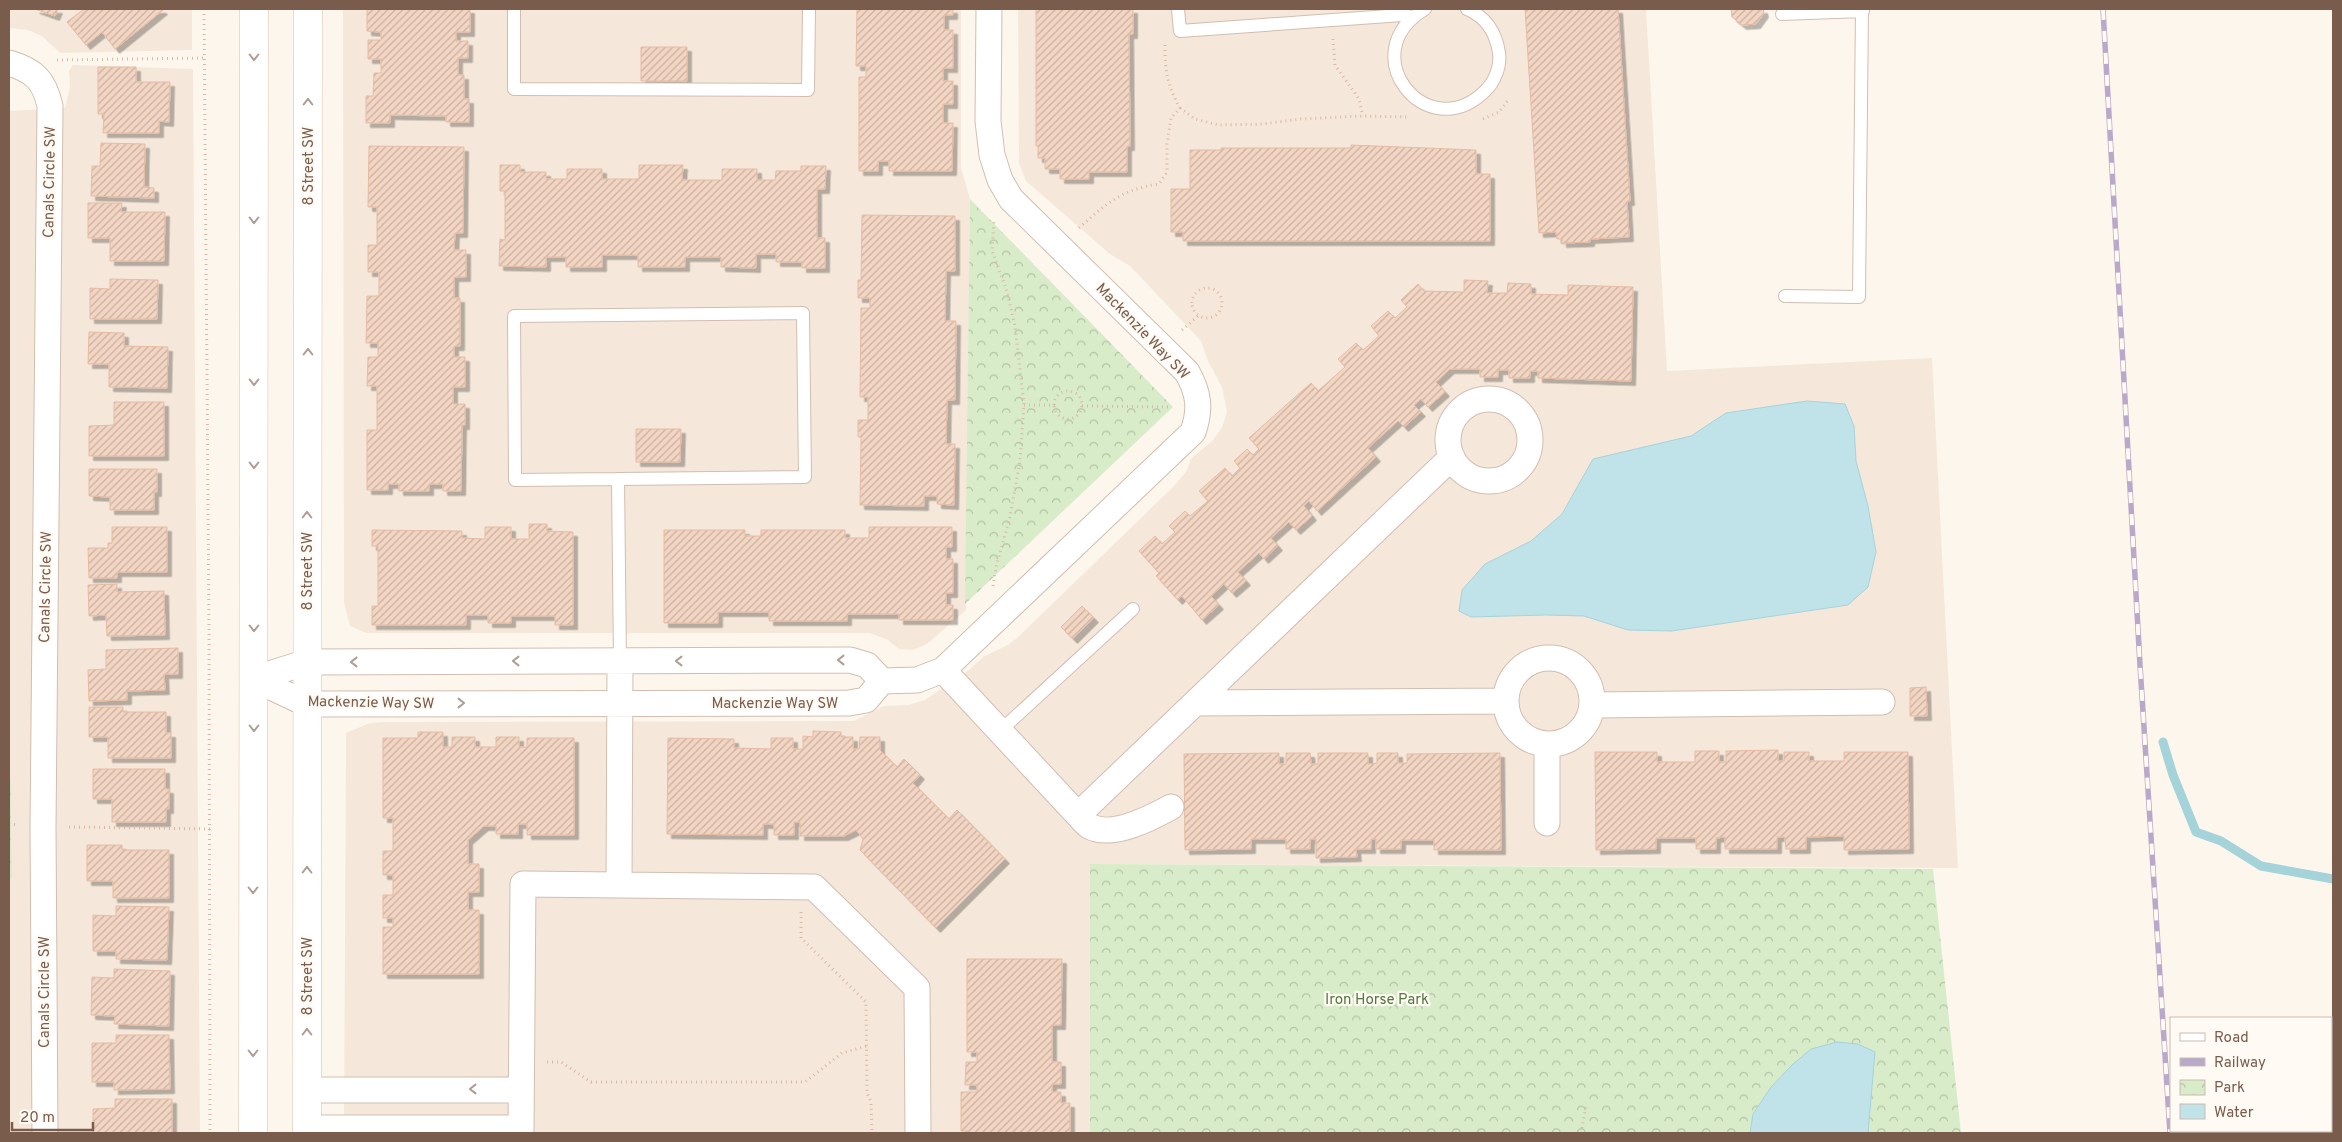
<svg xmlns="http://www.w3.org/2000/svg" width="2342" height="1142" font-family="Overpass,sans-serif">
	<defs>
		<pattern id="park-crowns" width="20" height="18" patternUnits="userSpaceOnUse" patternTransform="scale(1.25)"><rect width="20" height="18" fill="#d8ecc9"/><path d="M2 6a3 3 0 1 1 6 0M12 15a3 3 0 1 1 6 0" fill="none" stroke="#b4c2a5"/></pattern>
		<pattern id="building-hatch" width="6" height="6" patternUnits="userSpaceOnUse" patternTransform="scale(1.25)"><rect width="6" height="6" fill="#f3d5c3"/><path d="M-1 1l2-2M0 6l6-6M5 7l2-2" fill="none" stroke="#cab0a1"/></pattern>
		<filter id="shadow"><feDropShadow dx="4.5" dy="4.5" stdDeviation="0" flood-color="#0004"/></filter>
	</defs>
	<rect width="100%" height="100%" fill="#fdf6ec"/>
	<path fill="#f5e8da" d="M9,9H192V50L60,53L42,36L28,30L9,28Z
		M343,9H961V168L970,199L966,610L927,644L913,650L899,649L888,640L870,633H366L350,626L344,603Z
		M1018,9H1646L1667,371L1932,358L1958,868L1090,864V1133H344L346,733L370,723L384,722L854,721L884,706L908,705L925,700L969,670L983,657L1008,645L1017,638L1173,487L1186,472L1191,459L1212,441L1222,428L1227,412L1222,387L1208,361L1201,341L1130,266L1110,254L1026,181L1019,163Z
		M73,65L193,69L200,1133H9V879H12L11,782L9,781V108L10,111L65,108L70,87L69,71Z"/>
	<path fill="url(#park-crowns)" d="M970,199L1173,407L965,604Z
		M9,781H11L12,879H9Z
		M1090,864L1933,869L1961,1133H1090Z"/>
	<path fill="#bfe3e8" stroke="#a5d3da" d="M1807,401L1845,404L1854,426L1856,461L1868,506L1876,552L1868,587L1848,605L1672,631L1628,630L1584,616L1546,615L1471,617L1459,611L1462,590L1485,564L1531,541L1562,514L1593,459L1691,436L1726,413Z
		M1837,1042L1858,1044L1875,1052L1868,1133H1750L1753,1114L1771,1087L1792,1065L1811,1049Z"/>
	<g fill="none" stroke-linecap="round" stroke-linejoin="round">
		<path stroke="#a5d3da" stroke-width="9" d="M2163,742L2173,775L2196,832L2221,841L2261,866L2333,879"/>
	</g>
	<path fill="url(#building-hatch)" stroke="#e6bba3" filter="url(#shadow)" d="M35,9H58L55,16Z
		M84,9H162L163,10L115,49L102,32L86,45L67,22Z
		M367,9H470V32H456V41H468V58H458V75H464V99H469V122H446V116L390,115V123H366V96H373L374,73H381V59H368V40H381V32L367,31Z
		M857,9H953V15H944V30H953V68H943V81H953V104H943V123H953L952,171H889V161H878V171H859V77H866V66H856Z
		M1036,9H1133V34H1129L1130,146H1127V172H1089V179H1060V169H1045V158H1038V146H1036Z
		M1525,9H1618L1630,201H1627L1629,237L1590,239V242L1562,243V239H1557L1556,232L1539,233Z
		M1731,9H1763L1764,13L1756,24L1742,25L1732,17Z
		M641,47H687V81H641Z
		M98,67H136V82H170L169,122L159,121V133H103L104,114H98Z
		M101,143L145,144L144,187L154,188V198L91,196L92,166H100Z
		M1351,145L1476,150V174H1490V241H1183V232H1171V189H1190V150H1221V148H1351Z
		M369,146L464,147L463,233H455L454,250H466V277H454V298H460V346H454V357H465V387H453V404H465V425H462L461,491H443V484H429V491H399V484H388V490H367V430H377V386H367L368,357H378V343H366L367,296H379V272H368V245H377V207H368Z
		M500,165H520V172H546V179H567V169H602V179H639V165H683L682,180H722V169H757V180H775L776,171H801V166H826L825,189H817V238H825V268H802V262H776V254H756V268L721,267V257H685V267H638V255H602V267H566V257H546V267L499,266L500,239L505,240V191H500Z
		M88,203H122L121,212H165L164,261H110V238H88Z
		M862,215L955,216V271H946L945,321H956L955,400H947L946,444H955L954,505L937,504V496H924V506L860,505L861,437H858V420H868V397H860L861,308H870V298H858V280H861Z
		M110,279L158,280L157,319H90V288L110,289Z
		M1464,280L1488,281L1487,293H1507L1508,283L1531,284V294L1568,295V285L1633,287L1631,381L1538,378V371H1530V378H1509V370H1498V377H1480V369H1450L1436,382L1445,392L1428,407L1421,399L1414,405L1421,412L1404,427L1398,421L1368,448L1376,457L1317,511L1309,501L1304,506L1312,516L1296,530L1289,522L1271,538L1278,546L1264,559L1259,553L1238,572L1246,581L1232,593L1224,584L1211,596L1219,605L1202,620L1182,596L1178,600L1156,576L1159,573L1139,551L1155,536L1162,544L1175,532L1169,526L1185,511L1190,516L1208,501L1199,491L1225,468L1232,476L1240,468L1234,461L1247,449L1253,455L1259,449L1249,438L1311,383L1318,391L1345,367L1338,359L1356,343L1363,350L1379,336L1371,326L1388,311L1395,318L1407,307L1401,300L1418,284L1424,291L1464,292Z
		M89,332L124,333V346L168,347L167,388L109,387V364H88Z
		M114,402H164V456H89V426L114,425Z
		M636,429H681L680,462H636Z
		M89,469H157V492H154V510H110V497L89,496Z
		M529,524H547V531L573,532V625H555V616H511V623H488V615H466V625H372V606H378V546H372V530L462,531V538L485,539V527H511V539H529Z
		M112,527H167V572H117V578H89L88,548H108V543H112Z
		M869,527H952V547H946V559H953V593H946V605H953V620H899V614H847V621H769V612H718V623H664V530H745V536H761V530H845V538H869Z
		M117,584V592L164,591L165,635L107,636L106,615L89,616L88,585Z
		M1082,606L1094,618L1073,639L1061,627Z
		M178,648V674H164L165,690L127,691V700L89,701L88,670L106,669V650Z
		M1926,687L1927,716H1910V688Z
		M89,707H123V712H166V733H171V758H108V737H89Z
		M813,731L841,732V737H853V749H859L860,737H880V750L897,767L904,759L920,775L913,783L949,819L957,810L1005,859L936,928L860,850L863,839L856,830L844,836H800V822H794V835H774V824H763V835L667,834L668,738L734,739V748L771,749V738H793V749H803V736L813,737Z
		M418,732H443V747H452V737H475V747H496V737H519V747H527V738H574V835H527V824H518V834H496V826H484L468,840V864H479V892H468V910H479V974H383V927H393V918H383V895H393V875H383V851H393V818H383V738H418Z
		M1778,750V761H1784V752H1809V761H1844V752H1908L1909,849L1844,850V836L1806,837V849H1786L1785,837H1777V849H1725V837L1716,838V849H1696V838H1656V849L1596,850L1595,752H1657V762H1695V751H1719V762H1726V751Z
		M1279,753V764H1286V753H1310L1311,764H1318V753H1368V764L1377,763V753H1398V763H1407V754L1500,753L1501,850H1434V840H1401V849H1376V839H1371V849H1356L1357,857L1316,858V839H1310V849H1286V839H1251V849L1185,850L1184,754Z
		M93,769H165V789H169V809H166V822H112V799H93Z
		M87,845H122V850H169V898H113V881H87Z
		M116,906L169,907L167,960L116,959V951H93V915L116,916Z
		M967,959H1062L1061,1025H1052V1062H1061V1084H1052V1092H1061V1103H1070V1133H968V1131H961V1092H977V1085H965L966,1062H977V1052H967Z
		M114,969L170,971L169,1026L114,1024L115,1016L91,1015L92,977L114,978Z
		M116,1035H169L170,1089L114,1090V1082H92V1043H116Z
		M115,1099H172V1133H93V1109L115,1108Z"/>
	<g fill="none" stroke-linecap="round" stroke-linejoin="round">
		<defs>
			<path id="lane" d="M514,9V89L808,90L809,9
				M1178,9L1180,31L1402,15L1412,17
				M1425,9C1351,53 1427,148 1485,91C1495,82 1501,65 1499,53C1496,32 1486,17 1467,9
				M1782,14L1863,11
				M1785,296L1859,297L1862,9
				M618,479L805,477L803,313L514,316L515,480L618,479L620,661
				M1000,731L1133,609"/>
			<path id="street" d="M9,63C35,71 44,80 50,106L43,827L45,1133
				M1448 440a41 41 0 1 1 82 0a41 41 0 1 1-82 0Z
				M1506 701a43 43 0 1 1 86 0a43 43 0 1 1-86 0Z
				M943,670L1078,815L1452,457
				M254,679L307,704L849,703L866,700L882,681L917,680L943,670L1193,432C1201,409 1199,393 1187,372L1011,199L1000,180L992,155L988,121L989,9
				M254,679L307,662L850,660L867,665L882,681
				M1195,703L1505,701
				M1592,705L1882,702
				M1078,815C1081,818 1085,823 1089,826C1112,839 1151,818 1171,807
				M1547,823V744
				M619,885L620,661
				M308,1090H521
				M307,1128H521
				M521,1133L523,884L814,887L917,988L918,1133"/>
			<path id="secondary" d="M253,1133L254,9
				M307,1133L308,9"/>
		</defs>
		<use href="#lane" stroke="#d1beb0" stroke-width="14"/>
		<use href="#street" stroke="#d1beb0" stroke-width="27"/>
		<use href="#secondary" stroke="#d6c0b0" stroke-width="29"/>
		<path stroke="#d9b8a5" stroke-width="3" stroke-dasharray="1 4" stroke-linecap="butt" d="M204,9L209,627L210,1133
			M1333,39L1335,65L1359,99L1363,116
			M57,60L204,58
			M1180,108L1195,119L1218,125L1263,124L1301,119L1363,116L1407,117
			M1483,119L1499,112L1509,99
			M1079,228C1106,204 1122,189 1159,184L1167,172V144L1171,118L1180,108C1167,85 1165,71 1165,44
			M1192 303a15 15 0 1 1 30 0a15 15 0 1 1-30 0Z
			M1182,330L1198,316
			M1054 405a14 14 0 1 1 28 0a14 14 0 1 1-28 0Z
			M1024,405H1055
			M1082,406L1172,407
			M993,586L996,567L1010,517L1020,461L1024,405L1015,326L1006,288L992,251L994,220
			M9,824L18,825
			M69,827L210,829
			M801,912V938L866,1002L867,1093L871,1102L872,1133
			M547,1062H561L591,1082H805L842,1053L867,1046
			M1581,1133L1586,1106"/>
		<use href="#lane" stroke="#fff" stroke-width="12"/>
		<use href="#street" stroke="#fff" stroke-width="25"/>
		<use href="#secondary" stroke="#fff" stroke-width="28"/>
		<defs>
			<path id="rail" d="M2103,9L2140,665L2170,1133"/>
		</defs>
		<use href="#rail" stroke="#b9a8c9" stroke-width="5.5"/>
		<use href="#rail" stroke="#fffaf3" stroke-width="4" stroke-dasharray="11" stroke-linecap="butt"/>
	</g>
	<defs><path id="oneway-chevron" d="M-2-3.5L2.5 0L-2 3.5" fill="none" stroke-width="1.6" stroke-linecap="round" stroke-linejoin="round" transform="scale(1.25)"/></defs>
	<g stroke="#af9d94">
		<use href="#oneway-chevron" transform="translate(254 57) rotate(90)"/>
		<use href="#oneway-chevron" transform="translate(308 102) rotate(-90)"/>
		<use href="#oneway-chevron" transform="translate(254 220) rotate(90)"/>
		<use href="#oneway-chevron" transform="translate(308 352) rotate(-90)"/>
		<use href="#oneway-chevron" transform="translate(254 382) rotate(90)"/>
		<use href="#oneway-chevron" transform="translate(254 465) rotate(90)"/>
		<use href="#oneway-chevron" transform="translate(307 515) rotate(-90)"/>
		<use href="#oneway-chevron" transform="translate(254 628) rotate(90)"/>
		<use href="#oneway-chevron" transform="translate(841 660) rotate(180)"/>
		<use href="#oneway-chevron" transform="translate(516 661) rotate(180)"/>
		<use href="#oneway-chevron" transform="translate(679 661) rotate(180)"/>
		<use href="#oneway-chevron" transform="translate(354 662) rotate(180)"/>
		<use href="#oneway-chevron" transform="translate(461 703)"/>
		<use href="#oneway-chevron" transform="translate(254 728) rotate(90)"/>
		<use href="#oneway-chevron" transform="translate(307 870) rotate(-90)"/>
		<use href="#oneway-chevron" transform="translate(253 890) rotate(90)"/>
		<use href="#oneway-chevron" transform="translate(307 1032) rotate(-90)"/>
		<use href="#oneway-chevron" transform="translate(253 1053) rotate(90)"/>
		<use href="#oneway-chevron" transform="translate(473 1089) rotate(-180)"/>
	</g>
	<g text-anchor="middle" stroke-width="4.5" stroke-linejoin="round" paint-order="stroke">
		<g font-size="15" fill="#7a5c4d" stroke="#fffaf3">
			<text transform="translate(308 166) rotate(-90)" y="5">8 Street SW</text>
			<text transform="translate(49 182) rotate(-89)" y="5">Canals Circle SW</text>
			<text transform="translate(1143 331) rotate(46)" y="5">Mackenzie Way SW</text>
			<text transform="translate(307 571) rotate(-90)" y="5">8 Street SW</text>
			<text transform="translate(45 587) rotate(-89)" y="5">Canals Circle SW</text>
			<text transform="translate(371 702) rotate(1)" y="5">Mackenzie Way SW</text>
			<text x="775" y="708">Mackenzie Way SW</text>
			<text transform="translate(307 976) rotate(-90)" y="5">8 Street SW</text>
			<text transform="translate(44 992) rotate(-90)" y="5">Canals Circle SW</text>
		</g>
		<g font-size="15" fill="#537a41" stroke="#fffaf3">
			<text x="1377" y="1004">Iron Horse Park</text>
		</g>
	</g>
	<rect width="2342" height="1142" fill="none" stroke="#7a5c4d" stroke-width="20"/>
	<rect x="2170" y="1017" width="162" height="115" fill="#fffaf3" stroke="#cabbb1"/>
	<rect x="2180" y="1033" width="25" height="8" fill="#ffffff" stroke="#cabbb1"/>
	<text x="2214" y="1042" font-size="15" fill="#7a5c4d">Road</text>
	<rect x="2180" y="1058" width="25" height="8" fill="#b9a8c9" stroke="#cabbb1"/>
	<text x="2214" y="1067" font-size="15" fill="#7a5c4d">Railway</text>
	<rect x="2180" y="1080" width="25" height="15" fill="url(#park-crowns)" stroke="#cabbb1"/>
	<text x="2214" y="1092" font-size="15" fill="#7a5c4d">Park</text>
	<rect x="2180" y="1104" width="25" height="15" fill="#bfe3e8" stroke="#cabbb1"/>
	<text x="2214" y="1117" font-size="15" fill="#7a5c4d">Water</text>
	<path d="M12 1122v8h81v-8" fill="none" stroke="#7a5c4d" stroke-width="2.5"/>
	<text x="20" y="1122" font-size="15" fill="#7a5c4d" stroke="#fffaf3" stroke-width="4" paint-order="stroke">20 m</text>
</svg>
